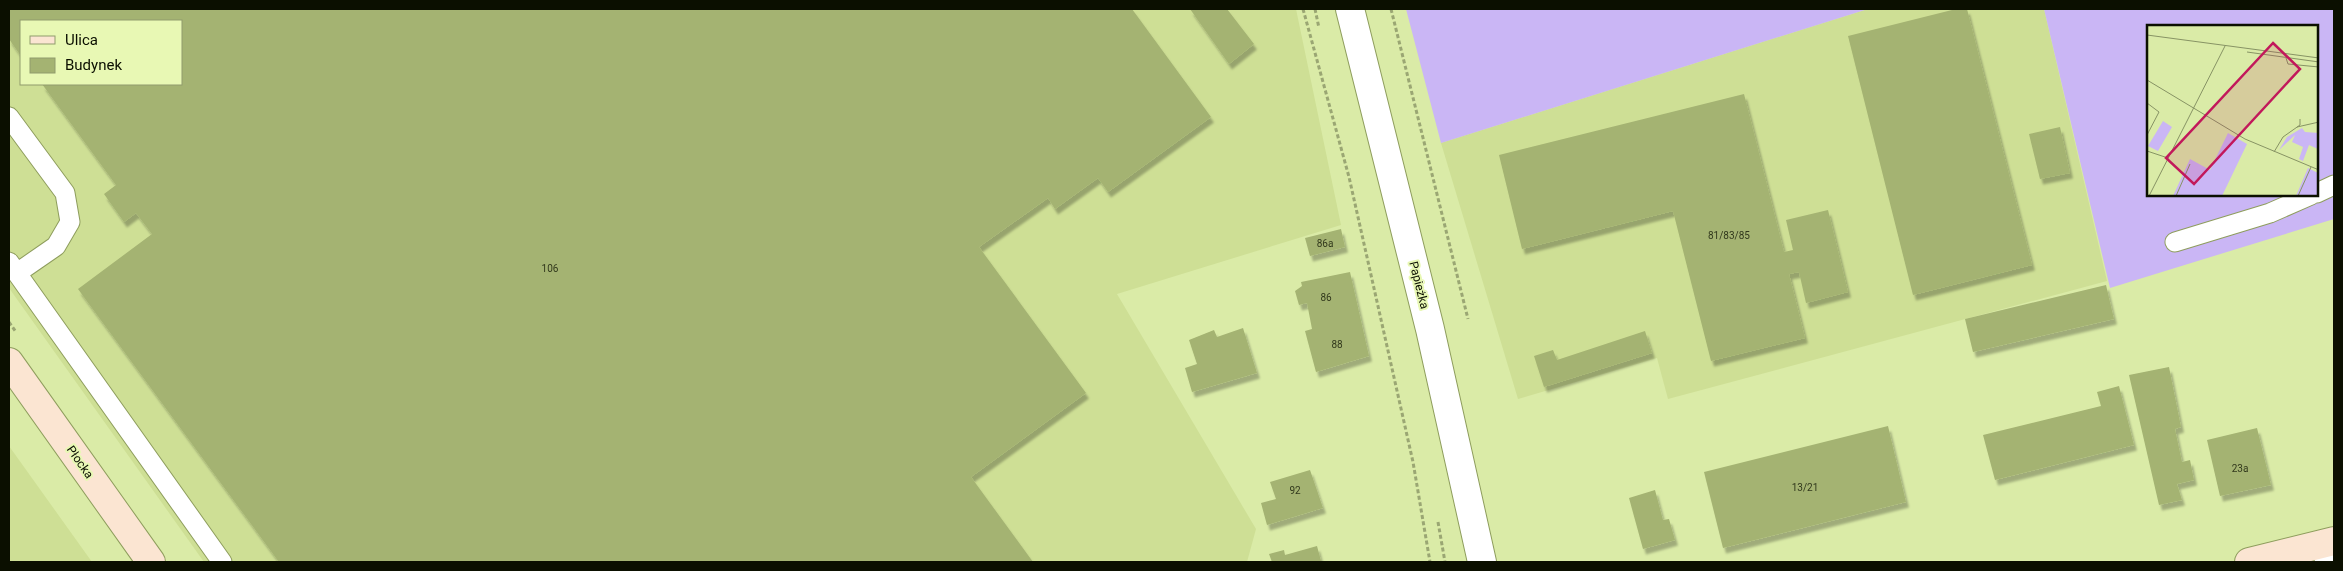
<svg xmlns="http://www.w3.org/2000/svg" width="2343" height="571" font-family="Roboto,sans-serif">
	<defs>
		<filter id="shadow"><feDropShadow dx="3" dy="5.5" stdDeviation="1" flood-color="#0004"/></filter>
	</defs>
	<rect width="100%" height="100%" fill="#daeba7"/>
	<path fill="#cedf95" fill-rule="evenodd" d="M9,9H1296L1341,225L1117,294L1256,529L1247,562H204L9,288ZM21,21H181V84H21Z
		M1868,9H2044L2107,281L1668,399L1657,358L1518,399L1441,143Z
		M9,446L92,562H9Z"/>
	<path fill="#cab6f5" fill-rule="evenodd" d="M1406,9H1868L1441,143Z
		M2044,9H2334V219L2110,288ZM2148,26H2317V195H2148Z"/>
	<path fill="#a4b372" filter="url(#shadow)" d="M9,9H1132L1211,117L1108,192L1098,178L1055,209L1048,198L979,247L1086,393L971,477L1033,562H279L78,289L152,234L136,213L124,222L104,194L116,185L42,84H181V21H21V56L9,39Z
		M1190,9H1227L1254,44L1229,64Z
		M1956,9H1967L2032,265L1913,295L1848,36Z
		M1744,94L1784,252L1793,250L1786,220L1828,210L1848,292L1806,303L1799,272L1789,274L1805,338L1711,361L1673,211L1522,249L1499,155Z
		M2060,127L2070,173L2040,179L2029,134Z
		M1341,229L1345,247L1310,256L1305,238Z
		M1350,272L1369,356L1316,372L1305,331L1312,329L1307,303L1299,305L1295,291L1302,286L1301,282Z
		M2106,285L2114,319L1973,352L1965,319Z
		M1243,328L1257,373L1192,392L1185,368L1197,364L1189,340L1214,330L1217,337Z
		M1645,331L1652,353L1544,387L1534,356L1553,350L1557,360Z
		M2169,367L2181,427L2175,429L2182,462L2190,460L2194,480L2177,484L2182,500L2159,505L2129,375Z
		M2119,386L2134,445L1995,480L1983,435L2101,406L2097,392Z
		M1888,426L1906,502L1723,548L1704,472Z
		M2257,428L2271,485L2220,496L2207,440Z
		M1310,470L1323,508L1267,525L1261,503L1276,499L1270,482Z
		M1655,490L1663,520L1669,519L1675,540L1643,549L1629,498Z
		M1317,546L1321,561L1316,562H1272L1269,554L1284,550L1285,555Z"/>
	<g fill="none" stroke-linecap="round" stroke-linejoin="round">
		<defs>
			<path id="lane" d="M9,117L65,193L70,222L56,246L17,273
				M2317,193L2334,185
				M2175,242L2270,213L2311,195
				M9,262L222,562
				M2318,545L2326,562"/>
			<path id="street" d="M1350,9L1430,329L1482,562"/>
			<path id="secondary" d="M9,362L151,562
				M2249,562L2334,541"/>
		</defs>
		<use href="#lane" stroke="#8e9d5d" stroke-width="21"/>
		<use href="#street" stroke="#8e9d5d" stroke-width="30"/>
		<use href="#secondary" stroke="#8e9d5d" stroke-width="30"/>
		<path stroke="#9aa673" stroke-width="3" stroke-dasharray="4 2.5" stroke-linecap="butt" d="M1303,9L1349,177L1413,462L1430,562
			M1315,9L1319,28
			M1391,9L1468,319
			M9,322L16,332
			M1438,522L1445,562"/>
		<use href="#lane" stroke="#fff" stroke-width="19"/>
		<use href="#street" stroke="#fff" stroke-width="28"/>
		<use href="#secondary" stroke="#fbe5d2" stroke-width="28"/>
	</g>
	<g text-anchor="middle" stroke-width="4" stroke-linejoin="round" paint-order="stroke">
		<g font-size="10" fill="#31381c">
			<text x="1729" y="239">81/83/85</text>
			<text x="1325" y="247">86a</text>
			<text x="550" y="272">106</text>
			<text x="1326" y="301">86</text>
			<text x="1337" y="348">88</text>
			<text x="2240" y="472">23a</text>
			<text x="1805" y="491">13/21</text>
			<text x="1295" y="494">92</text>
		</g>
		<g font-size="12" fill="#0b0f00" stroke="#e8f8b4">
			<text transform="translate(1419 285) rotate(76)" y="4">Papieżka</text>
			<text transform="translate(80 462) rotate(55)" y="4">Płocka</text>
		</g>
	</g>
	<g transform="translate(2147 25)">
		<rect width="171" height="171" fill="#daeba7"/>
		<path d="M16,96L25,102L11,126L1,121ZM155,103L158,107L172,108L171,124L162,120L156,136L152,134L156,122L145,117L148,110L132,125L140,112ZM81,108L100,119L75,171H26L43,134L63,145ZM161,143L171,148V171H149Z" fill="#cab6f5"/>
		<path fill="none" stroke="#879364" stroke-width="1" d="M0,10L172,33M100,27L172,37M139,33L141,39L172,42M0,55L98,114L172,145M0,78L12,87L0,110M150,102L172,97M0,126L21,133M127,127L136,112L153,100V94M2,171L78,21M29,171L43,139M151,171L164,142"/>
		<path fill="#c2185b" fill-opacity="0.15" stroke="#c2185b" stroke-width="2.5" d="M126,18L153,44L47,159L19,133Z"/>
		<rect width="171" height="171" fill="none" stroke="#0b0f00" stroke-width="2.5"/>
	</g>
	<rect width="2343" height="571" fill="none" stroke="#0b0f00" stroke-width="20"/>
	<rect x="20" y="20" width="162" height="65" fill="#e8f8b4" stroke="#909b6c"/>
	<rect x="30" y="36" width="25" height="8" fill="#fbe5d2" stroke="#909b6c"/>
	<text x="65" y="45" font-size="15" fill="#0b0f00">Ulica</text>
	<rect x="30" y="58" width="25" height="15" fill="#a4b372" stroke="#909b6c"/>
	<text x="65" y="70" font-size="15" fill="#0b0f00">Budynek</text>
</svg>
